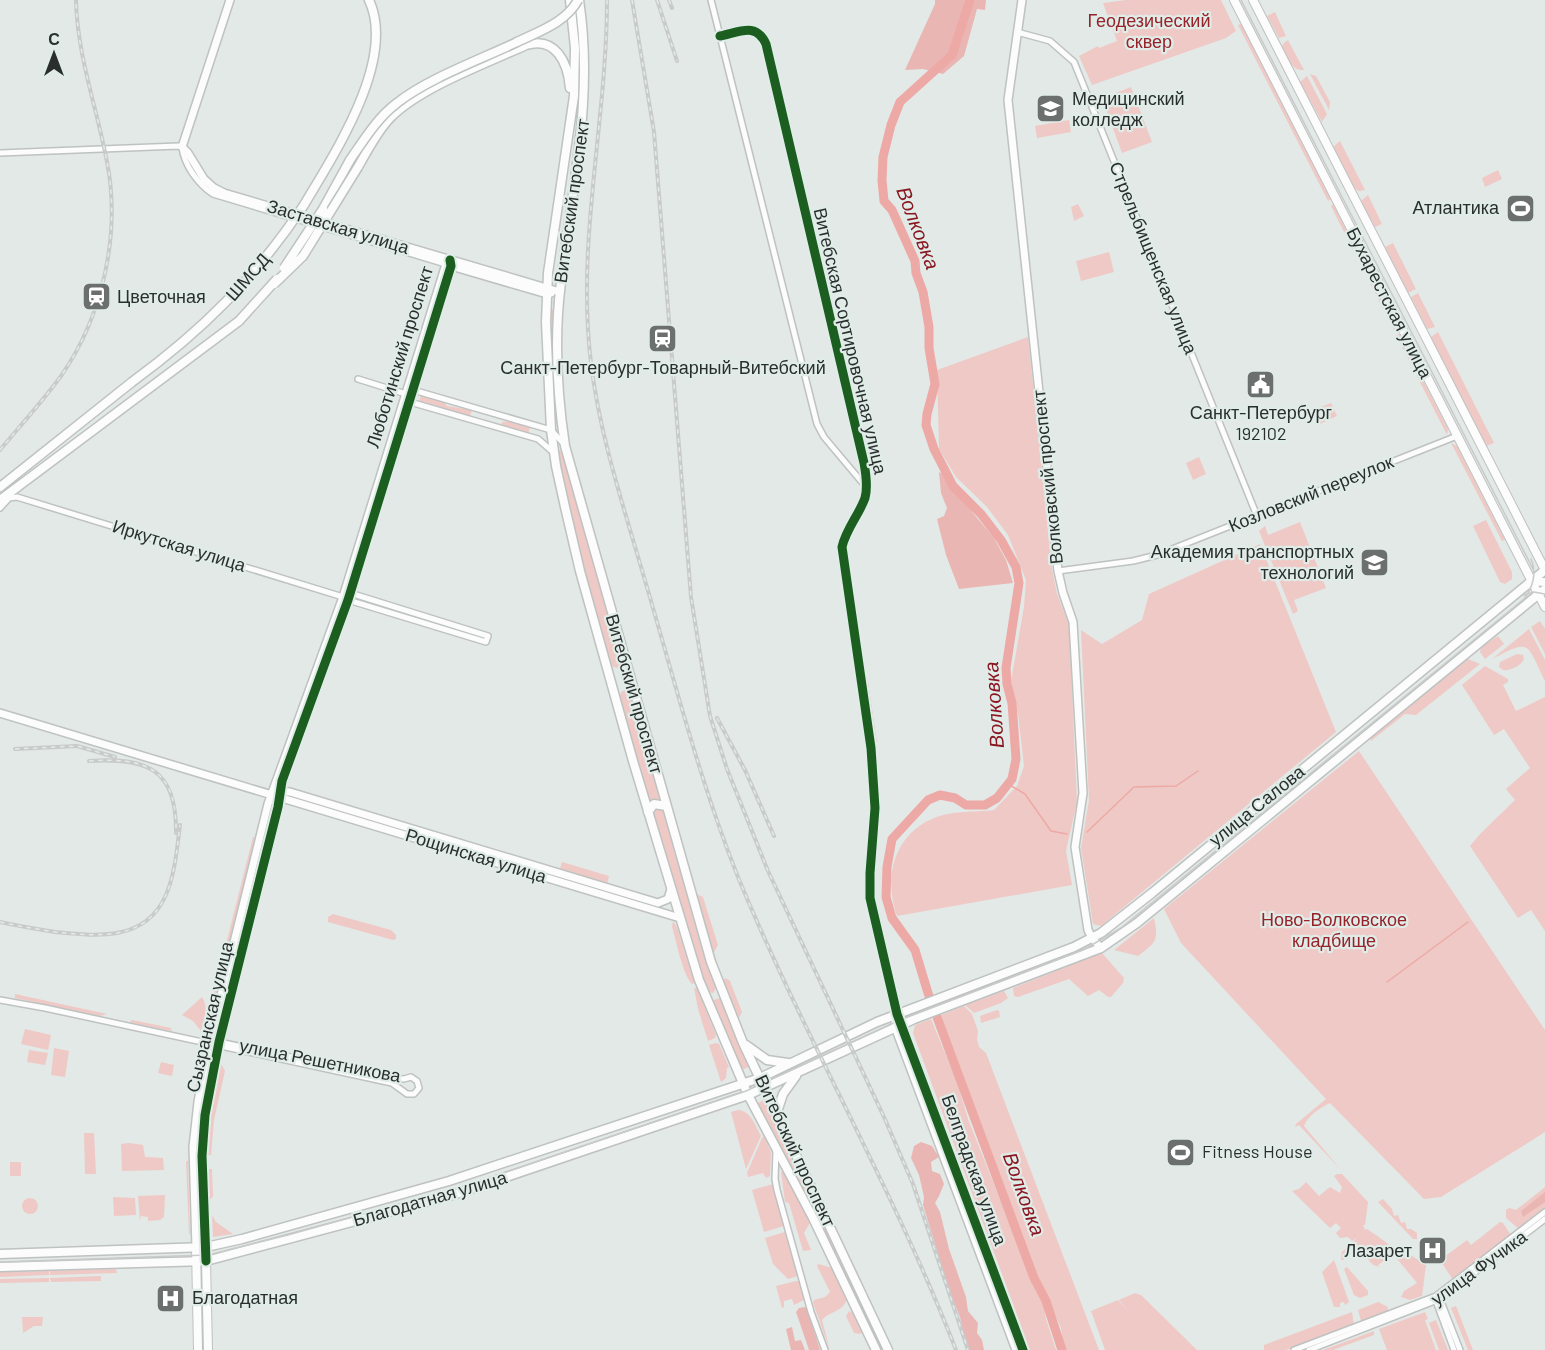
<svg xmlns="http://www.w3.org/2000/svg" width="1545" height="1350" font-family="Barlow,sans-serif">
	<rect width="100%" height="100%" fill="#e3e9e7"/>
	<path fill="#efc9c5" d="M1126,0H1221L1236,31L1226,38L1092,85L1079,56L1098,46L1099,48L1117,41L1103,3Z
		M1275,12L1286,36L1279,38L1267,16Z
		M1241,24L1331,199L1328,201L1238,25Z
		M1288,40L1304,70C1291,71 1287,57 1282,46L1284,43Z
		M1310,74L1316,76L1330,102L1329,110Z
		M1307,76L1327,114L1322,122L1300,82Z
		M1131,87L1152,142L1122,153L1102,98Z
		M1069,120L1071,132L1037,138L1035,126Z
		M1340,141L1365,190L1359,191L1355,189L1333,147Z
		M1498,170L1502,179L1485,187L1482,178Z
		M1368,195L1382,224L1375,227L1361,201Z
		M1078,204L1084,216L1074,221L1071,207Z
		M1333,204L1357,251L1354,252L1331,206Z
		M1393,243L1416,289L1408,293L1385,247Z
		M1109,252L1114,272L1081,281L1076,261Z
		M1373,282L1397,329L1394,330L1370,283Z
		M1418,293L1435,327L1427,329L1411,297Z
		M551,309H554L557,416L555,418Z
		M1438,332L1494,443L1486,446L1431,337Z
		M1399,334L1448,429L1447,435L1396,335Z
		M1028,337L1052,569L1057,594L1069,625L1077,802L1066,851L1072,885L897,916C882,874 896,828 943,815C959,811 978,812 994,810L1017,786L1024,766L1018,714L1011,681L1024,607L1026,580L1008,535L987,507L956,477L939,449L937,370Z
		M421,395L444,402L447,406L472,410L470,417L419,402Z
		M1331,403L1337,416L1320,424L1314,410Z
		M512,421L530,427L528,434L505,427L501,424L502,422Z
		M1451,443L1457,446L1505,540L1502,541Z
		M558,450L562,452L621,662L620,666L617,668L611,666L582,563Z
		M1199,457L1206,474L1193,480L1186,463Z
		M1486,520L1512,572V579L1505,584L1500,582L1473,526Z
		M1300,522L1326,588L1294,600L1298,611L1293,614L1259,531L1265,526L1268,535Z
		M1260,544L1336,732L1101,926L1093,924L1081,848L1089,800L1081,630L1102,644L1142,620L1149,594Z
		M1540,621L1545,629V654L1531,627Z
		M1529,629L1545,660V681C1526,643 1532,638 1492,659Z
		M1498,636L1504,644L1485,659L1480,652L1481,647Z
		M1517,654L1523,655L1524,659C1521,666 1510,671 1503,670L1499,667L1500,662Z
		M1468,659L1480,664L1416,715L1405,714L1371,741L1370,737Z
		M1485,666L1508,679V682L1503,685L1516,711L1545,697V931L1531,910L1518,918L1470,846L1481,833L1515,800L1506,789L1530,768L1504,729L1494,735L1462,685Z
		M625,690L630,695L660,800H654L649,804L620,696L621,692Z
		M1359,751L1545,1030V1132L1441,1197L1424,1199L1330,1103C1321,1107 1307,1116 1304,1126L1341,1170L1299,1125L1295,1127L1296,1124L1326,1099L1181,943L1164,909Z
		M656,808H662L663,811L701,946L716,988L713,993L708,992L699,969L652,814Z
		M253,837L255,838L213,1010L211,1003L216,984Z
		M562,862L609,876L607,884L560,869Z
		M696,894L703,897L718,945L713,954Z
		M333,914L391,930L396,935V939L393,940L328,922V917Z
		M1154,918C1159,941 1156,942 1138,956L1114,950Z
		M673,921L677,927L695,983L692,984C682,973 677,943 672,927Z
		M1102,953L1124,978L1123,983L1111,997H1108L1099,990L1088,996L1069,979L1018,997L1014,996L1013,988Z
		M726,978L730,981L742,1012L739,1018L723,980Z
		M694,988H697L716,1035L715,1038L708,1041L698,1009Z
		M1004,991L1008,998L1001,1003L974,1013L965,1005Z
		M15,994L107,1014L100,1016L15,998Z
		M202,997C209,1008 204,1019 201,1031L193,1021L182,1015Z
		M720,998L749,1067L741,1070L711,1001Z
		M964,1006L972,1014L978,1031L977,1039L979,1047L986,1053L1099,1350H1065L1062,1340L1061,1328L1042,1285L1037,1277L957,1062L941,1015Z
		M997,1010L999,1011L1000,1017L981,1023L980,1016Z
		M931,1019L957,1082L968,1119L1028,1270L1033,1286L1044,1306L1046,1319L1056,1350H1030L913,1033L915,1025Z
		M132,1020L171,1028L172,1031L131,1023L130,1022Z
		M25,1029L51,1035L48,1050L21,1044Z
		M716,1043L719,1044L729,1067L727,1068L726,1078L721,1082L709,1045Z
		M54,1048L69,1051L65,1077L51,1075Z
		M29,1050L48,1053L45,1065L27,1062Z
		M219,1060L225,1071L214,1120L211,1155H207L210,1115Z
		M161,1062L174,1065L172,1076L158,1073Z
		M767,1099L838,1253L836,1254L758,1103Z
		M738,1110C751,1111 755,1125 761,1136L746,1169L731,1112Z
		M84,1133H94L96,1174H85Z
		M764,1136L771,1152L770,1176L766,1178L763,1173L748,1177L747,1173L762,1138Z
		M129,1143L143,1145L145,1157L163,1158L164,1170L122,1171L121,1144Z
		M186,1161H188L190,1234H189Z
		M10,1162H21V1176H10Z
		M207,1169H212L213,1196L211,1199H208Z
		M781,1172H785L811,1221L804,1233L811,1250L803,1251L789,1203L785,1202Z
		M1337,1174H1342L1368,1202L1365,1225H1363L1365,1230L1367,1229C1381,1238 1392,1247 1405,1258L1412,1256L1426,1265L1422,1296L1410,1300L1401,1297L1404,1291L1417,1283L1393,1254L1378,1265L1380,1267L1373,1265L1355,1245L1345,1254L1344,1260H1341L1342,1252L1358,1237L1352,1241L1348,1237L1340,1238L1336,1233L1341,1228L1336,1223L1330,1228L1292,1191L1299,1189L1306,1182L1319,1196L1330,1187L1340,1193L1342,1187L1334,1176Z
		M773,1184L784,1226L764,1232L752,1190Z
		M1545,1187V1208L1519,1229L1506,1218V1210L1509,1208L1516,1210Z
		M165,1195L164,1217L160,1220L148,1221V1217L141,1216L140,1221L138,1196Z
		M113,1197L135,1198L136,1215L114,1216Z
		M22 1206a8 8 0 1 1 16 0a8 8 0 1 1-16 0Z
		M1383,1199L1392,1209L1394,1216L1398,1215L1401,1223L1405,1222L1407,1229H1411L1417,1233V1239H1413L1378,1202Z
		M212,1215L216,1222L233,1234L213,1237Z
		M1500,1222L1503,1223L1511,1235L1453,1280L1440,1260L1467,1240L1471,1245Z
		M785,1232L798,1276L788,1279L773,1264L765,1238Z
		M841,1259L884,1350H880L839,1261Z
		M1334,1260L1349,1302L1345,1305L1344,1302L1340,1303V1307H1334L1322,1272Z
		M818,1264L833,1268L847,1299C843,1312 830,1311 822,1320L830,1350L813,1303L814,1300L825,1297L830,1292L817,1266Z
		M1347,1267L1368,1291V1295L1360,1298L1354,1295L1344,1269Z
		M116,1269L117,1273L50,1275V1271Z
		M49,1271V1275L0,1277V1272Z
		M101,1276V1281L51,1282L50,1278Z
		M49,1278V1282L0,1283V1279Z
		M796,1281H799L804,1300L794,1305L792,1299L784,1301V1307L782,1308L776,1286Z
		M1135,1293L1141,1295L1197,1350H1105L1091,1311L1118,1300L1129,1311L1119,1300Z
		M1378,1302L1388,1307L1387,1312L1361,1321L1358,1310Z
		M1456,1306L1473,1350H1468L1451,1308Z
		M849,1311L853,1313L862,1332L861,1334L854,1333L846,1316Z
		M1352,1312L1354,1325L1286,1350H1264V1345Z
		M1425,1312L1428,1319L1425,1320L1436,1350H1387L1379,1329Z
		M22,1317H43L42,1326H34L23,1333Z
		M1436,1320L1448,1350H1439L1429,1323Z
		M1374,1331V1335L1333,1350H1323Z"/>
	<path fill="#eab6b3" d="M935,0H986L985,10L977,9L964,56L943,74L923,69L905,70L935,4Z
		M939,472L949,477L973,513L994,538L1006,560L1013,583L959,589L946,555L937,519L944,516L947,508L941,493Z
		M921,1142L932,1146L939,1157L931,1162L932,1171L940,1174L944,1184L939,1196L935,1203L940,1212L949,1249L966,1297L968,1311L978,1323L977,1333L982,1340L984,1350H967L960,1317L949,1290L923,1205L924,1197L919,1175L911,1158L914,1146Z
		M1545,1192V1202L1523,1217L1521,1211Z
		M805,1307L807,1309L820,1350H809L796,1312L799,1308Z
		M792,1327L795,1341L801,1340L805,1350H791L786,1329Z"/>
	<g fill="none" stroke-linecap="round" stroke-linejoin="round">
		<path stroke="#eda9a6" stroke-width="1.5" d="M867,680L876,742
			M1008,784L1025,794L1051,831L1067,834
			M1087,832L1134,787L1176,786L1198,771
			M1387,982L1468,922"/>
		<path stroke="#eda9a6" stroke-width="9" d="M970,0L952,55L900,102L891,125L883,157L882,180L884,201L892,210L915,261L916,273L923,292L929,327V348L935,384L927,414L926,425L934,449L953,486L981,514L1001,540L1016,567L1019,583L1006,668L1007,684L1012,703L1016,759L1012,779L997,798L985,805H966L955,798L940,795L928,800L892,839L887,867L886,897L892,918L915,950L928,993L1034,1278L1046,1301L1062,1350"/>
		<defs>
			<path id="minor" d="M711,0L817,424L824,437L866,487
				M1017,32L1050,41L1074,62L1257,516
				M720,36C740,32 756,22 766,44L864,463C866,474 868,487 865,498C859,515 846,529 842,547L871,748L875,808L870,873V898L897,1014
				M0,153L178,146L182,147C184,165 198,184 213,194L449,265
				M358,379L406,394L413,390L551,430L563,443
				M408,398L410,402L538,439L553,452
				M0,508L9,498L17,497L343,597
				M1058,571L1133,561L1157,555L1457,436
				M350,593L488,636L486,642L348,600L343,597Z
				M0,1000L45,1008L392,1083L407,1094H414L419,1088L417,1081L411,1077L404,1079L392,1078L219,1042L209,1044
				M776,1151L775,1179L777,1190L811,1312L825,1350
				M1440,1299L1460,1350
				M1436,1301L1454,1350
				M1294,1350L1436,1296L1545,1212
				M1309,1350L1440,1299L1545,1219"/>
			<path id="tertiary" d="M230,0L182,147L188,153L204,179L214,188L224,193L560,292
				M1022,0L1008,100L1058,571L1063,593L1073,622L1083,793L1075,847L1088,930L1092,938L1101,948
				M451,266L547,294L551,293
				M0,713L680,918
				M279,791L290,792L658,903L668,899L671,889
				M897,1014L1023,1350
				M895,1023V1027L1016,1350
				M196,1248L193,1147L198,1102L209,1044L268,804L343,597L446,264L450,260
				M206,1261L202,1156L205,1115L219,1042L278,807L282,781L348,600L451,266L450,260"/>
			<path id="secondary" d="M1234,0L1545,607
				M1253,0L1545,570
				M196,1248L198,1350
				M206,1261L208,1350"/>
			<path id="primary" d="M570,0L575,48L574,96L548,273L546,322L551,430L556,466L565,507L580,571L633,761L699,980L748,1095L813,1218L876,1350
				M579,0C594,98 572,186 561,282C554,336 557,393 565,446L711,962L743,1043L888,1350
				M358,167C368,150 377,131 391,117C421,87 487,63 526,45C556,36 568,63 570,88
				M304,205C334,154 397,60 369,0
				M323,209L350,160
				M0,487L132,382
				M0,500L239,321
				M1532,581L1545,582
				M648,812L654,804L666,806
				M746,1045L767,1060L788,1063
				M777,1112L783,1094L796,1076
				M0,1254L206,1247L242,1239L449,1181L760,1078L877,1022L1074,947L1101,933L1152,893L1545,570
				M0,1267L206,1261L453,1195L748,1095L914,1019L1101,948L1137,923L1545,589"/>
		</defs>
		<use href="#minor" stroke="#bec2c0" stroke-width="8"/>
		<use href="#tertiary" stroke="#bec2c0" stroke-width="10"/>
		<use href="#secondary" stroke="#bec2c0" stroke-width="10"/>
		<use href="#primary" stroke="#bec2c0" stroke-width="11"/>
		<use href="#minor" stroke="#fbfcfb" stroke-width="5"/>
		<use href="#tertiary" stroke="#fbfcfb" stroke-width="7"/>
		<use href="#secondary" stroke="#fbfcfb" stroke-width="8"/>
		<use href="#primary" stroke="#fbfcfb" stroke-width="8"/>
		<path stroke="#c9caca" stroke-width="1.5" d="M1241,0L1533,569
			M1524,595L1534,592L1545,594
			M0,1262L208,1255L288,1235L467,1185L746,1091L900,1020L1083,950L1121,928L1524,599C1533,588 1537,572 1531,559"/>
		<defs>
			<path id="rail" d="M607,0C607,121 576,241 591,363C600,438 625,511 646,584C675,682 700,782 738,877C804,1037 893,1188 956,1350
				M632,0L654,132L691,597L710,716L727,769L768,871L884,1117L913,1184L968,1350
				M657,0L677,61
				M669,0L672,8
				M0,450C20,426 42,402 61,376C103,316 121,233 107,162C97,108 77,55 76,0
				M717,718L745,770L774,836
				M15,749L77,746L115,757
				M89,761C147,757 177,769 176,833
				M0,922C18,926 36,929 55,932C96,936 144,942 165,897C175,876 177,848 180,825"/>
		</defs>
		<use href="#rail" stroke="#c9caca" stroke-width="4"/>
		<use href="#rail" stroke="#e0ece8" stroke-width="1.5" stroke-dasharray="4.5" stroke-linecap="butt"/>
		<defs>
			<path id="primary-bridge" d="M350,160C364,140 377,118 397,103C427,79 479,60 515,43C537,32 566,23 578,0
				M284,268L323,209
				M274,284L303,256L358,167
				M239,321L277,279
				M132,382C203,330 255,278 304,205"/>
		</defs>
		<use href="#primary-bridge" stroke="#bec2c0" stroke-width="11" stroke-linecap="butt"/>
		<use href="#primary-bridge" stroke="#fbfcfb" stroke-width="8"/>
		<defs>
			<path id="cycleway" d="M720,36C740,32 756,22 766,44L864,463C866,474 868,487 865,498C859,515 846,529 842,547L871,748L875,808L870,873V898L897,1014L1023,1350
				M206,1261L202,1156L205,1115L219,1042L278,807L282,781L348,600L451,266L450,260"/>
		</defs>
		<use href="#cycleway" stroke="#e0ece8" stroke-width="13"/>
		<use href="#cycleway" stroke="#1b5e20" stroke-width="9"/>
	</g>
	<defs>
		<symbol id="university-square" viewBox="-11 -11 22 22"><rect x="-9" y="-9" width="18" height="18" rx="4" fill="#6b706e" stroke="#e0ece8"/><path d="M0-5L7-2L0 1L-7-2ZM-4 1L0 2.5L4 1V4Q0 6-4 4Z" fill="#fff"/></symbol>
		<symbol id="stadium-square" viewBox="-11 -11 22 22"><rect x="-9" y="-9" width="18" height="18" rx="4" fill="#6b706e" stroke="#e0ece8"/><path d="M0-5a6.5 5 0 1 0 0 10a6.5 5 0 1 0 0-10ZM-3.5-1.8h7v3.6h-7Z" fill="#fff"/></symbol>
		<symbol id="station-square" viewBox="-11 -11 22 22"><rect x="-9" y="-9" width="18" height="18" rx="4" fill="#6b706e" stroke="#e0ece8"/><path d="M-3-6H3Q5-6 5-4V2Q5 4 3 4L4.5 6H3L1.5 4h-3L-3 6H-4.5L-3 4Q-5 4-5 2V-4Q-5-6-3-6ZM-3.5-4v3h7v-3ZM-3.5 1v1.5H-2V1ZM2 1v1.5H3.5V1Z" fill="#fff"/></symbol>
		<symbol id="civic-square" viewBox="-11 -11 22 22"><rect x="-9" y="-9" width="18" height="18" rx="4" fill="#6b706e" stroke="#e0ece8"/><path d="M-.6-6.5H3V-4.5H.6V-3L4-1V1h2V6H-6V1h2V-1L-.6-3ZM-1.2 2.5V6h2.4V2.5Z" fill="#fff"/></symbol>
		<symbol id="hospital-square" viewBox="-11 -11 22 22"><rect x="-9" y="-9" width="18" height="18" rx="4" fill="#6b706e" stroke="#e0ece8"/><path d="M-5-5h3v3.5h4V-5h3V5h-3V1.5h-4V5h-3Z" fill="#fff"/></symbol>
	</defs>
	<g fill-rule="evenodd">
		<use href="#university-square" x="1034" y="92" width="33" height="33"/>
		<use href="#stadium-square" x="1504" y="192" width="33" height="33"/>
		<use href="#station-square" x="80" y="280" width="33" height="33"/>
		<use href="#station-square" x="646" y="322" width="33" height="33"/>
		<use href="#civic-square" x="1244" y="368" width="33" height="33"/>
		<use href="#university-square" x="1358" y="546" width="33" height="33"/>
		<use href="#stadium-square" x="1164" y="1136" width="33" height="33"/>
		<use href="#hospital-square" x="1416" y="1234" width="33" height="33"/>
		<use href="#hospital-square" x="154" y="1282" width="33" height="33"/>
	</g>
	<g text-anchor="middle" stroke-width="4.5" stroke-linejoin="round" paint-order="stroke">
		<g font-size="18" fill="#97232a" stroke="#e0ece8">
			<text x="1149" y="27">Геодезический<tspan x="1149" dy="21">сквер</tspan></text>
			<text x="1334" y="926">Ново-Волковское<tspan x="1334" dy="21">кладбище</tspan></text>
		</g>
		<g font-size="18" fill="#2a2f2d" stroke="#e0ece8" text-anchor="start">
			<text x="1072" y="105">Медицинский<tspan x="1072" dy="21">колледж</tspan></text>
			<text x="1499" y="214" text-anchor="end">Атлантика</text>
			<text x="117" y="303">Цветочная</text>
			<text x="663" y="374" text-anchor="middle">Санкт-Петербург-Товарный-Витебский</text>
			<text x="1261" y="419" text-anchor="middle">Санкт-Петербург<tspan x="1261" dy="21">192102</tspan></text>
			<text x="1354" y="558" text-anchor="end">Академия транспортных<tspan x="1354" dy="21">технологий</tspan></text>
			<text x="1202" y="1158">Fitness House</text>
			<text x="1412" y="1257" text-anchor="end">Лазарет</text>
			<text x="192" y="1304">Благодатная</text>
		</g>
		<g font-size="18" fill="#2a2f2d" stroke="#e0ece8">
			<text transform="translate(572 201) rotate(-82)" y="6">Витебский проспект</text>
			<text transform="translate(338 227) rotate(17)" y="6">Заставская улица</text>
			<text transform="translate(1153 258) rotate(68)" y="6">Стрельбищенская улица</text>
			<text transform="translate(248 277) rotate(-49)" y="6">ШМСД</text>
			<text transform="translate(1389 303) rotate(63)" y="6">Бухарестская улица</text>
			<text transform="translate(850 341) rotate(77)" y="6">Витебская Сортировочная улица</text>
			<text transform="translate(400 357) rotate(-73)" y="6">Люботинский проспект</text>
			<text transform="translate(1048 477) rotate(-96)" y="6">Волковский проспект</text>
			<text transform="translate(1311 494) rotate(-22)" y="6">Козловский переулок</text>
			<text transform="translate(179 546) rotate(17)" y="6">Иркутская улица</text>
			<text transform="translate(634 694) rotate(74)" y="6">Витебский проспект</text>
			<text transform="translate(1257 806) rotate(-39)" y="6">улица Салова</text>
			<text transform="translate(476 856) rotate(17)" y="6">Рощинская улица</text>
			<text transform="translate(210 1017) rotate(-77)" y="6">Сызранская улица</text>
			<text transform="translate(320 1061) rotate(11)" y="6">улица Решетникова</text>
			<text transform="translate(795 1151) rotate(65)" y="6">Витебский проспект</text>
			<text transform="translate(974 1170) rotate(70)" y="6">Белградская улица</text>
			<text transform="translate(430 1199) rotate(-16)" y="6">Благодатная улица</text>
			<text transform="translate(1479 1268) rotate(-36)" y="6">улица Фучика</text>
		</g>
		<g font-size="20" font-style="italic" fill="#8b1520" stroke="#e0ece8">
			<text transform="translate(918 228) rotate(69)" y="7">Волковка</text>
			<text transform="translate(994 705) rotate(-94)" y="7">Волковка</text>
			<text transform="translate(1024 1194) rotate(70)" y="7">Волковка</text>
		</g>
	</g>
	<g transform="translate(54 54)" stroke="#e0ece8" stroke-width="4.5" paint-order="stroke">
	<path d="M0-4.5L10 22L0 15L-10 22Z" fill="#2a2f2d"/>
	<text y="-9" font-size="16" font-weight="bold" text-anchor="middle" fill="#2a2f2d">С</text>
	</g>
</svg>
